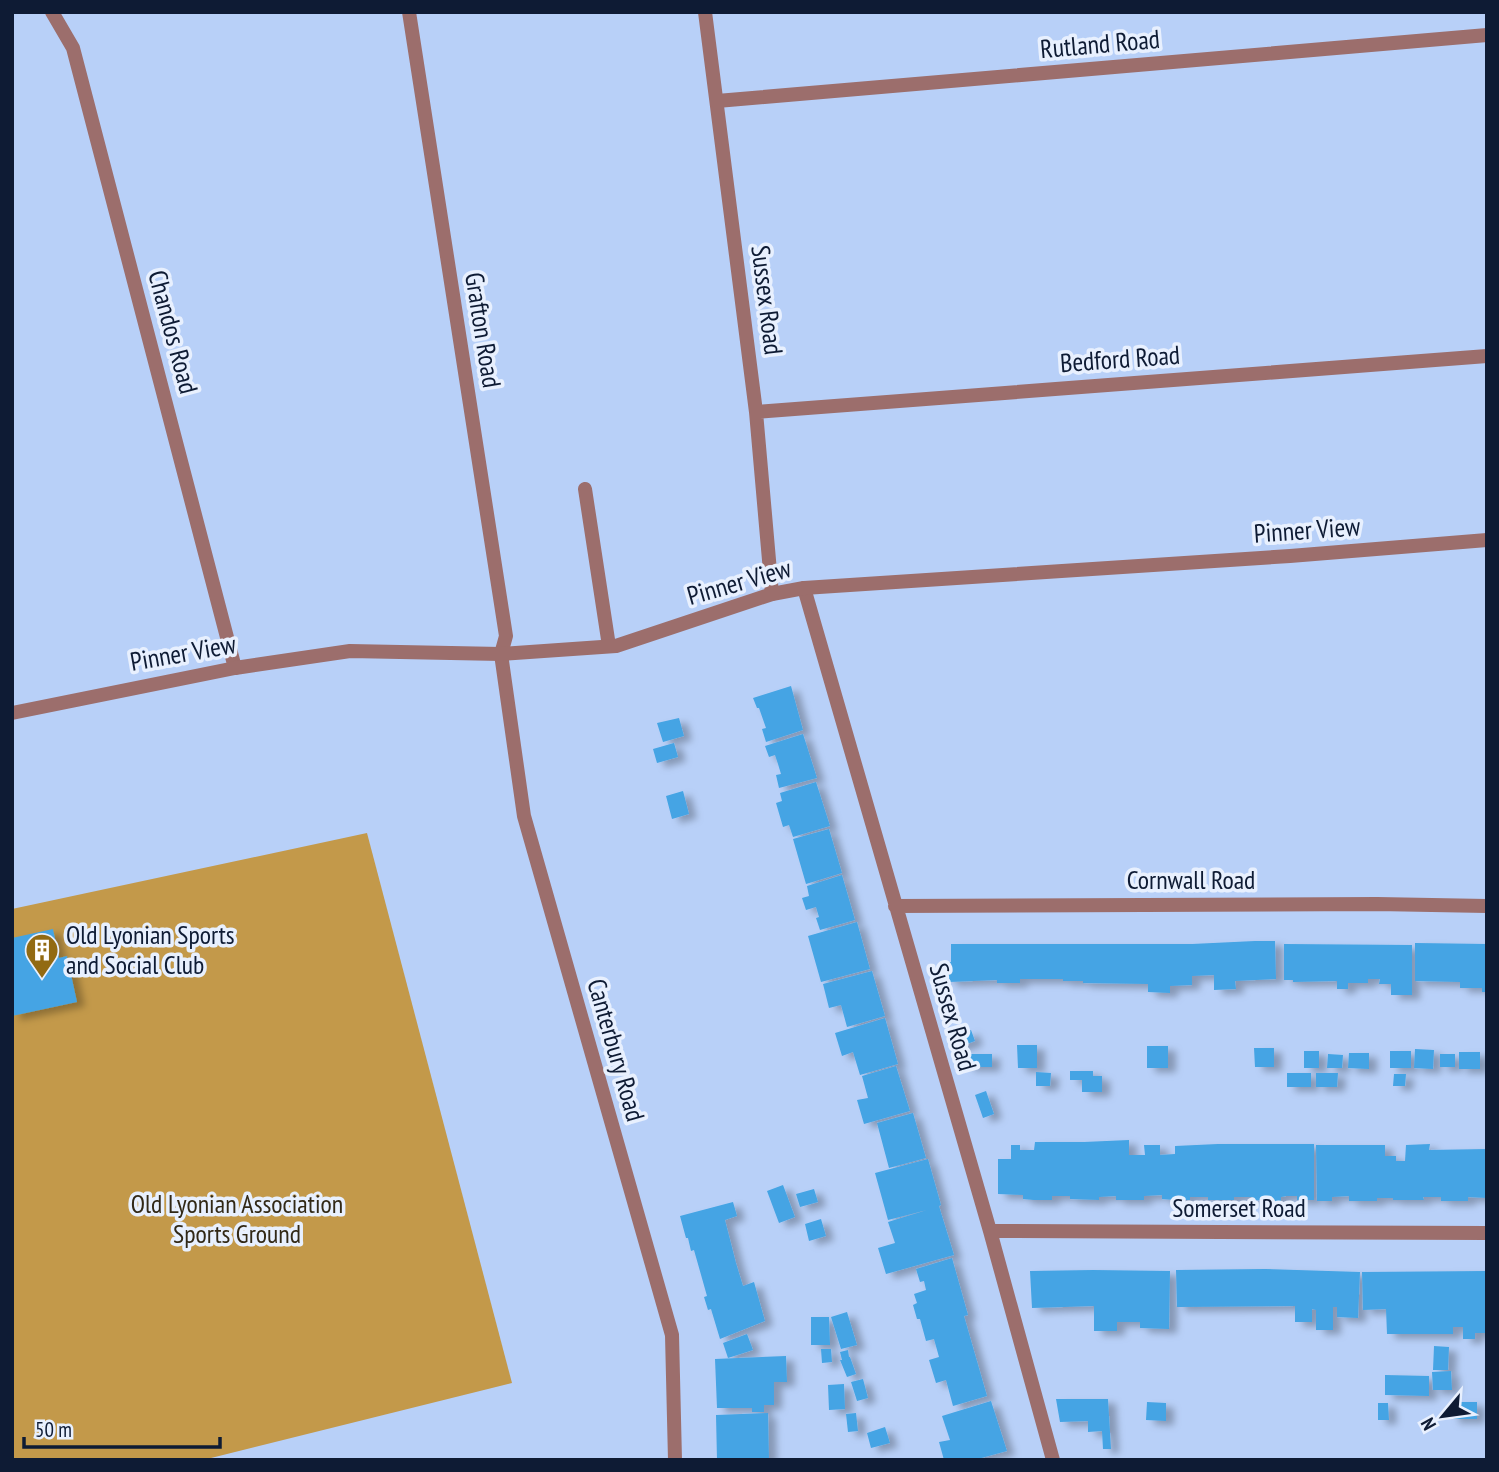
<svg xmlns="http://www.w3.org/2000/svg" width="1499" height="1472" font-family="'PT Sans Narrow',sans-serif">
	<defs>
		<filter id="shadow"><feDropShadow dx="8" dy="4.5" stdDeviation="3.5" flood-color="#0004"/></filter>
	</defs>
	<rect width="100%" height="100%" fill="#b8d0f8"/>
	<path fill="#c3994a" d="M367,833L512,1383L203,1460H12V909Z"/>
	<path fill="#44a4e4" filter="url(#shadow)" d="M791,686L803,730L766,742L762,729L766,728L759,708H757L753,698Z
		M679,718L684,736L663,742L657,723Z
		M803,734L817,778L779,788L776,775L781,774L778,764L775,755L769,757L765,746Z
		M674,743L678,757L657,763L653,749Z
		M816,782L830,826L793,837L789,825L783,827L776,803L782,801L780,793Z
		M683,791L689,814L672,819L666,796Z
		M829,829L842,873L806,884L793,839Z
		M842,875L855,920L820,930L816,918L819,917L816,907L806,910L802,898L809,896L807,886Z
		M857,922L870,969L821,982L808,936Z
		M53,929L59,958L67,956L77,1002L12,1016V938Z
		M1255,941H1275L1276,979L1235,981L1236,989L1214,990V975L1192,976V985L1170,986V993L1148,992V984L1083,983V981H1063V979H1020V983H997V980L949,982V976H943L945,962H951V944H1192Z
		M1415,943L1487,944V992H1482V988H1460V982L1415,981Z
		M1284,944L1412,945V995H1391V984H1379L1380,979H1368V983H1348V989H1337V981L1293,982V980H1284Z
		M872,971L885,1016L847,1027L841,1005L829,1008L823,984Z
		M885,1018L898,1064L860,1075L853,1052L842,1056L835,1033Z
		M971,1030L975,1041L956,1048L952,1038Z
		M1017,1045H1037V1068H1018Z
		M1147,1046H1168V1068H1147Z
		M1254,1048H1274V1067H1255Z
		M1415,1049L1434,1050L1433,1069L1414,1068Z
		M1304,1051H1319V1068H1304Z
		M1390,1051H1411V1068H1390Z
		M1459,1052H1480V1069H1459Z
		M1349,1053H1369V1069L1348,1068Z
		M966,1054H992V1067H966Z
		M1328,1054L1343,1055L1342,1068H1327Z
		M1440,1054H1455V1067H1440Z
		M896,1066L910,1111L864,1124L857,1100L868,1098L862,1076Z
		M1070,1071H1093V1076H1102V1092H1082V1080H1070Z
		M1036,1072L1051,1073L1050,1086H1036Z
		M1287,1073H1311V1087H1287Z
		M1316,1073H1338L1337,1087H1316Z
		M1394,1074H1406L1405,1086H1393Z
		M986,1091L994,1114L983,1118L975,1095Z
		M913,1113L926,1158L889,1168L877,1123Z
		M1129,1140V1155H1145L1144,1145H1160V1155L1175,1154V1146L1218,1144H1314V1200H1297V1196H1286L1281,1197V1201L1252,1200V1197H1234V1200H1208V1197H1190V1200H1175L1162,1199V1195L1144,1196V1200H1116V1196L1099,1197V1200L1070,1199V1196H1052V1200H1034L1023,1199V1195L998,1194V1159H1011V1145H1020V1150H1034L1035,1142H1084Z
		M1430,1144L1429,1150L1487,1149V1198L1468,1197V1201H1441V1197H1423L1424,1200H1393V1198H1377V1201H1349V1196L1332,1197V1201H1317L1316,1145H1385V1156H1396V1161H1405L1406,1145Z
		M928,1159L941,1205L939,1206L954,1255L886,1274L878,1248L895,1243L888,1222L927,1210L888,1220L875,1173Z
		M783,1185L795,1217L779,1223L767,1191Z
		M814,1189L818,1202L800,1207L796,1194Z
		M733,1202L737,1216L725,1220L736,1263L743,1286L754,1282L765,1321L720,1339L711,1309L708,1310L704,1297L707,1296L694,1250L691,1251L688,1238H686L680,1216Z
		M821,1219L826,1236L809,1241L805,1224Z
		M952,1258L968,1315L964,1316L987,1396L953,1406L946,1380L936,1383L929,1360L939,1357L934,1339L926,1341L920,1319H917L913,1305L917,1303L914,1294L926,1290L924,1281L920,1282L916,1269Z
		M1265,1269L1360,1272L1358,1318L1337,1317V1307H1333V1330H1316V1310L1312,1309V1322H1295V1306L1177,1307L1176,1270Z
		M1093,1270L1170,1271L1169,1329L1140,1328V1322H1117V1331H1094V1306L1032,1308L1030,1271Z
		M1487,1271V1333H1475V1339H1463V1327H1453V1334H1387L1386,1309L1363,1310L1362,1272Z
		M847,1312L857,1345L841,1349L831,1317Z
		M811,1317H829L830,1345H811Z
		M747,1334L753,1350L728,1358L723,1343Z
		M1434,1346L1449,1347L1448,1370H1433Z
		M821,1349H831L832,1362L822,1363Z
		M848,1350L849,1357H850L856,1374L847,1377L840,1360H842L840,1352Z
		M786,1356L787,1382H774V1405H764V1412H752V1408H717L715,1359Z
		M1451,1371L1452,1390H1433L1432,1372Z
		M1385,1375L1429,1376V1396L1385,1395Z
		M863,1379L868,1398L857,1401L851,1382Z
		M844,1384L845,1409L829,1410L828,1385Z
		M1056,1399H1108L1111,1449H1103L1102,1431L1088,1432V1421L1060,1422Z
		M991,1401L1007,1451L974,1460H944L939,1442L950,1440L942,1416Z
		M1147,1402L1166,1403V1421L1146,1420Z
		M1451,1402H1477V1419H1451Z
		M1378,1403H1388L1389,1420H1378Z
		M768,1413L769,1460H717L716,1415Z
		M856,1413L858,1431L848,1432L846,1414Z
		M885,1427L890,1443L871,1448L867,1433Z"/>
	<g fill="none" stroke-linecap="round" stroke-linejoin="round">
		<path stroke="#9c6e6c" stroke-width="14" d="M585,489L609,646"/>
		<path stroke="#9c6e6c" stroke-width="14" d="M52,12L73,48L235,668
			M409,12L506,636L501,654L524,816L672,1335L675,1460
			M705,12L756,412L772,594
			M717,101L1487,35
			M756,412L1487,356
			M804,588L990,1231L1053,1460
			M895,906L1377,904L1487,906
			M990,1231L1487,1233"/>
		<path stroke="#9c6e6c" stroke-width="14" d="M12,713L235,668L350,651L501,654L616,646L772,594L804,588L1290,556L1487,540"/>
	</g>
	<defs>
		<symbol id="building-pin" viewBox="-11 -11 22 30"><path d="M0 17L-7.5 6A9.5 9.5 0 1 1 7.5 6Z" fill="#926a12" stroke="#e8f0fe"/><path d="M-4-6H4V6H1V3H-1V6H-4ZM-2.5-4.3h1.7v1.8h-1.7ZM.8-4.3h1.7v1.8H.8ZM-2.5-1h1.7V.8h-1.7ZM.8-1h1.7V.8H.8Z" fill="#fff"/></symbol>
	</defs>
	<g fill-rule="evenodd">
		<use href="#building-pin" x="23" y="931" width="38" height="52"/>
	</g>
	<g text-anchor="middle" stroke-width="7" stroke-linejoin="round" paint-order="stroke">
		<g font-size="26" fill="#0e1b34" stroke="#e8f0fe">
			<text transform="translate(1100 44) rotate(-5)" y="9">Rutland Road</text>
			<text transform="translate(767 300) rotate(83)" y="9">Sussex Road</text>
			<text transform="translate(483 330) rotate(81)" y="9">Grafton Road</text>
			<text transform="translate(173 332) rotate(75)" y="9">Chandos Road</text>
			<text transform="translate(1120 359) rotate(-4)" y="9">Bedford Road</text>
			<text transform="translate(1307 530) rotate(-4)" y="9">Pinner View</text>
			<text transform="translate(739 582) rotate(-16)" y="9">Pinner View</text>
			<text transform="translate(183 653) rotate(-10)" y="9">Pinner View</text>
			<text x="1191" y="889">Cornwall Road</text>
			<text transform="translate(953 1017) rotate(74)" y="9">Sussex Road</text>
			<text transform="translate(616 1050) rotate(74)" y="9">Canterbury Road</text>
			<text x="1239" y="1217">Somerset Road</text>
		</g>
		<g font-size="26" fill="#0e1b34" stroke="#e8f0fe" text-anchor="start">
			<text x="66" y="944">Old Lyonian Sports<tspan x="66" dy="30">and Social Club</tspan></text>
		</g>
		<g font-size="26" fill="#312816" stroke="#e8f0fe">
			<text x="237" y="1213">Old Lyonian Association<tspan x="237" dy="30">Sports Ground</tspan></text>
		</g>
	</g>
	<rect width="1499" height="1472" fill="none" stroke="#0e1b34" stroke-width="28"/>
	<g transform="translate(1443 1416) rotate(241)" stroke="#e8f0fe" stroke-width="5" paint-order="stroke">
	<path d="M0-5L12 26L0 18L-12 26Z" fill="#0e1b34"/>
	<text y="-10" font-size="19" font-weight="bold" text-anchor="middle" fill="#0e1b34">N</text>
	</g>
	<path d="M24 1437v10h196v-10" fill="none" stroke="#0e1b34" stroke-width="3.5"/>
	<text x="35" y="1437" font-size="21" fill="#0e1b34" stroke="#e8f0fe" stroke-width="5" paint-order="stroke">50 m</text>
</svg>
